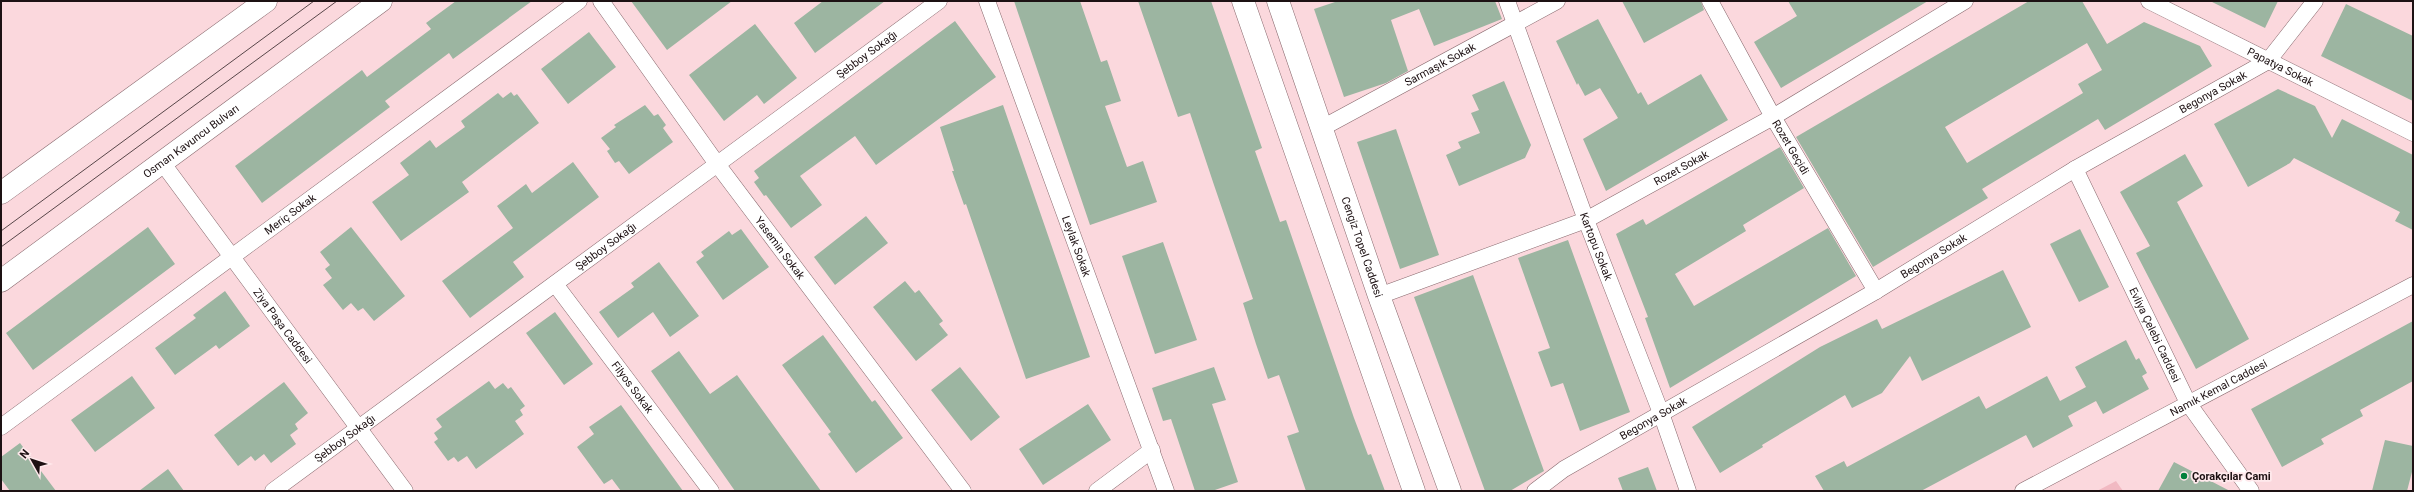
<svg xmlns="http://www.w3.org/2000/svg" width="2414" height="492" font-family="Roboto,sans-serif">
	<rect width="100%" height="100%" fill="#fbd8dd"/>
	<path fill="#f1b9c2" d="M2116,481L2123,491H2097Z"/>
	<path fill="#9cb5a1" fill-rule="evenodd" d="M456,1H532L453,59L449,53L385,101L390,107L262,203L235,166L362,70L367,77L431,29L426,23Z
		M631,1H732L667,50Z
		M823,1H885L815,53L794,23Z
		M1014,1H1080L1101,62L1107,60L1121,101L1105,106L1127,167L1143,161L1157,202L1090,225Z
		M1138,1H1211L1262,148L1255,151L1280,222L1286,220L1354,418L1368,455L1371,454L1385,491H1306L1287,436L1299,432L1279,375L1268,379L1256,344L1243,303L1253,299L1214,185L1190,113L1178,117Z
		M1338,1H1495L1502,19L1434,46L1419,9L1391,20L1408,71L1386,83L1344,97L1314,9Z
		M1622,1H1701L1704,10L1644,43Z
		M1788,1H1928L1781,88L1754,42L1797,16Z
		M2029,1H2082L2107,44L2144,22L2200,46L2212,66L2105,130L2098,119L1982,189L1988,198L1873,267L1796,137ZM2087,43L2102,70L2078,84L2083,93L1967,163L1945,127Z
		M2210,1H2278L2265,28Z
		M2346,4L2413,36V101L2321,56Z
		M1598,19L1638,94L1641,92L1648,105L1701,74L1728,120L1606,191L1583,139L1618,118L1600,88L1585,96L1578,83L1577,85L1556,41Z
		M955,21L996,77L876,165L855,136L800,176L822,205L791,228L766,195L764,196L754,182L759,178L754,171Z
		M755,24L797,78L764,104L757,95L724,121L689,75Z
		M589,32L616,67L568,104L541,69Z
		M1504,81L1531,145L1525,158L1459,186L1446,155L1461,148L1458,142L1480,133L1471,113L1479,110L1472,95Z
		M2278,89L2315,106L2332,138L2342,119L2413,155V230L2395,221L2400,212L2294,158L2290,163L2248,187L2214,124Z
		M511,92L514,96L517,94L539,123L462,182L469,192L401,241L372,202L409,175L400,163L430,140L436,148L465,127L461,121L498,93L503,98Z
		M645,105L654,116L658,114L666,125L663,128L673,142L629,174L619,161L615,163L607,151L610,149L601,138L616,127L614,125Z
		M1003,105L1090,357L1026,379L966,204L964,205L952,171H954L940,127Z
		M1396,129L1439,255L1400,269L1357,142Z
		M1780,147L1804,188L1743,225L1746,231L1675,274L1694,306L1828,228L1856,276L1670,388L1645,318L1648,317L1616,234L1643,219L1646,225Z
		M2185,154L2203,186L2177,202L2249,339L2196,369L2136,253L2150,246L2120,192Z
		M573,162L599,197L513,262L524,277L470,318L442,281L513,228L497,206L526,184L532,193Z
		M866,216L888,243L835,285L814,257Z
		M148,227L175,264L33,370L6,333Z
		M351,227L405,296L374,321L363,308L358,311L351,303L343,310L323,285L332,278L325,269L330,265L320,252Z
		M741,229L769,267L723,300L696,262L704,256L701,252L729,231L732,235Z
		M2080,229L2109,287L2079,302L2050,244Z
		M1568,240L1630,412L1580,431L1563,383L1551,387L1538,352L1550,348L1518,258Z
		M1163,242L1197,340L1155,354L1122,256Z
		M659,262L699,316L670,337L653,312L618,338L599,312L634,287L631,283Z
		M2003,270L2031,327L1922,381L1910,356L1882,393L1852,408L1845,395L1762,445L1763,447L1720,473L1692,427L1820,347L1877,319L1882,329Z
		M1473,275L1544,471L1510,491H1485L1414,297Z
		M905,281L915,293L919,290L943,321L939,324L948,335L916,361L873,307Z
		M225,291L250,326L219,349L216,345L175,375L155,348L196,318L193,315Z
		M555,312L593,364L564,385L526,333Z
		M2413,321V381L2360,410L2363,416L2321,439L2324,444L2282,467L2251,409Z
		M823,335L872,402L875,400L903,438L856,473L828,434L831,432L782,365Z
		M2126,340L2136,360L2139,358L2147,373L2142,376L2149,389L2103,414L2096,401L2068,416L2073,426L2033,448L2026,435L1921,491H1824L1815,476L1844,461L1847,467L1979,396L1986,409L2047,376L2060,401L2086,387L2075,367Z
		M679,351L710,394L737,375L821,491H735L651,371Z
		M960,367L1000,417L971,441L931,390Z
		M1214,367L1226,400L1212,404L1238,482L1212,491H1195L1171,419L1163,421L1152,388Z
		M132,376L155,408L95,452L71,420Z
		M489,381L495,389L503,383L508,389L511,387L525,406L520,410L523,415L515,421L524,434L476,469L467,456L458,462L454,457L448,461L434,442L438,439L434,433L442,427L436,419Z
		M284,382L308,413L295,424L298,429L290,435L296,444L271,463L264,454L255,461L251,456L238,466L214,435Z
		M1088,404L1111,440L1043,485L1019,449Z
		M621,405L683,491H621L612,479L604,484L577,447L594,434L589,427Z
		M2385,440L2413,446V468L2407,491H2372Z
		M20,443L56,491H10L1,479V457Z
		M2174,462L2230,491H2158Z
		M1648,467L1657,491H1623L1618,478Z
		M168,469L184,491H139Z"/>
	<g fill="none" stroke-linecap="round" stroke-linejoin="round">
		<defs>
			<g id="street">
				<path id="s1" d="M601,1L717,164L963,491"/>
				<path id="s2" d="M987,1L1166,491"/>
				<path id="s3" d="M1507,1L1586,220L1661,413L1688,491"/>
				<path id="s4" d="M1710,1L1773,117L1876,291"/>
				<path id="s5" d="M2149,1L2413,133"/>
				<path id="s6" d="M1322,128L1557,1"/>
				<path id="s7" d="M161,161L405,491"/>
				<path id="s8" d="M2075,169L2188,403L2251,491"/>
				<path id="s9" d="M555,284L711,491"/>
				<path id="s10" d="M1379,296L1586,220L1773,117L1965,1"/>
				<path id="s11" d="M1,427L579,1"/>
				<path id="s12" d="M273,491L939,1"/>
				<path d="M1097,491L1152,450"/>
				<path id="s13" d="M1535,491L1564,469L1876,291L2075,169L2268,61L2315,1"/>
				<path id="s14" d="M2023,491L2413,285"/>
			</g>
			<g id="primary">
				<path d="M1243,1L1414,491"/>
				<path id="s15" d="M1278,1L1379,296L1450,491"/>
			</g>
			<g id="highway">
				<path d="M1,193L266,1"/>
				<path id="s16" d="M1,281L381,1"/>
			</g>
		</defs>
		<use href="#street" stroke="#896a6f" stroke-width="17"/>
		<use href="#primary" stroke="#896a6f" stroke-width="23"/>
		<use href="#highway" stroke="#896a6f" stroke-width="23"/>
		<use href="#street" stroke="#fff" stroke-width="16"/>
		<use href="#primary" stroke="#fff" stroke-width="22"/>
		<use href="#highway" stroke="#fff" stroke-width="22"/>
		<path stroke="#584649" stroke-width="1" d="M1,231L314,1
			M1,247L337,1"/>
	</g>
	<circle fill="#00813c" stroke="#ffe9ec" stroke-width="1.5" cx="2184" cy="476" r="4"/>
	<g text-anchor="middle" stroke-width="3.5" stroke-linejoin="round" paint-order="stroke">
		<g font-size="11" fill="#1d1113" stroke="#ffe9ec">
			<text dy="4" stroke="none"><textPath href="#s12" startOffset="737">Şebboy Sokağı</textPath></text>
			<text dy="4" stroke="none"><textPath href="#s6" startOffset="134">Sarmaşık Sokak</textPath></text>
			<text dy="4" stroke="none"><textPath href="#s5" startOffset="147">Papatya Sokak</textPath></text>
			<text dy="4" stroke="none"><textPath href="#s13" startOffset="787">Begonya Sokak</textPath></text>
			<text dy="4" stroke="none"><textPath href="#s16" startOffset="236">Osman Kavuncu Bulvarı</textPath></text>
			<text dy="4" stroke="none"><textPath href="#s4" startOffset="167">Rozet Geçidi</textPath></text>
			<text dy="4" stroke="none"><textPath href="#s10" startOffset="329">Rozet Sokak</textPath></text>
			<text dy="4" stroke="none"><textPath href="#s11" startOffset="359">Meriç Sokak</textPath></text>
			<text dy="4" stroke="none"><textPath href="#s12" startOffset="413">Şebboy Sokağı</textPath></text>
			<text dy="4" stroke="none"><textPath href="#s2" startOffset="261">Leylak Sokak</textPath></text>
			<text dy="4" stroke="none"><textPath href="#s3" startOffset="261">Kartopu Sokak</textPath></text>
			<text dy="4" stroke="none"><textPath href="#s15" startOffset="260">Cengiz Topel Caddesi</textPath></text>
			<text dy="4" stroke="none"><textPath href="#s1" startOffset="305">Yasemin Sokak</textPath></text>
			<text dy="4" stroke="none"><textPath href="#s13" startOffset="463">Begonya Sokak</textPath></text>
			<text dy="4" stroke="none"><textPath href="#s7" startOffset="205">Ziya Paşa Caddesi</textPath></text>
			<text dy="4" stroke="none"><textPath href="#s8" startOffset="184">Evliya Çelebi Caddesi</textPath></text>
			<text dy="4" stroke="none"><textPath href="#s9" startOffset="129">Filyos Sokak</textPath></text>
			<text dy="4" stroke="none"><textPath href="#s14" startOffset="221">Namık Kemal Caddesi</textPath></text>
			<text dy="4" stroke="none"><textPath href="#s13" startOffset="139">Begonya Sokak</textPath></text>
			<text dy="4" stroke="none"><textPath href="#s12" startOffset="89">Şebboy Sokağı</textPath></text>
		</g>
		<g font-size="11" font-weight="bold" fill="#1d1113" stroke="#ffe9ec" text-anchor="start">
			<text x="2192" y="480">Çorakçılar Cami</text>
		</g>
	</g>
	<rect width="2414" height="492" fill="none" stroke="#1d1113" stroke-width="4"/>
	<g transform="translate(32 460) rotate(309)" stroke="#ffe9ec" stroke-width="3" paint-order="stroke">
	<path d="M0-3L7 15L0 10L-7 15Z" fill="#1d1113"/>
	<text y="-6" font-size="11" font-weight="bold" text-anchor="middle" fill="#1d1113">N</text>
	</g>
</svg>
